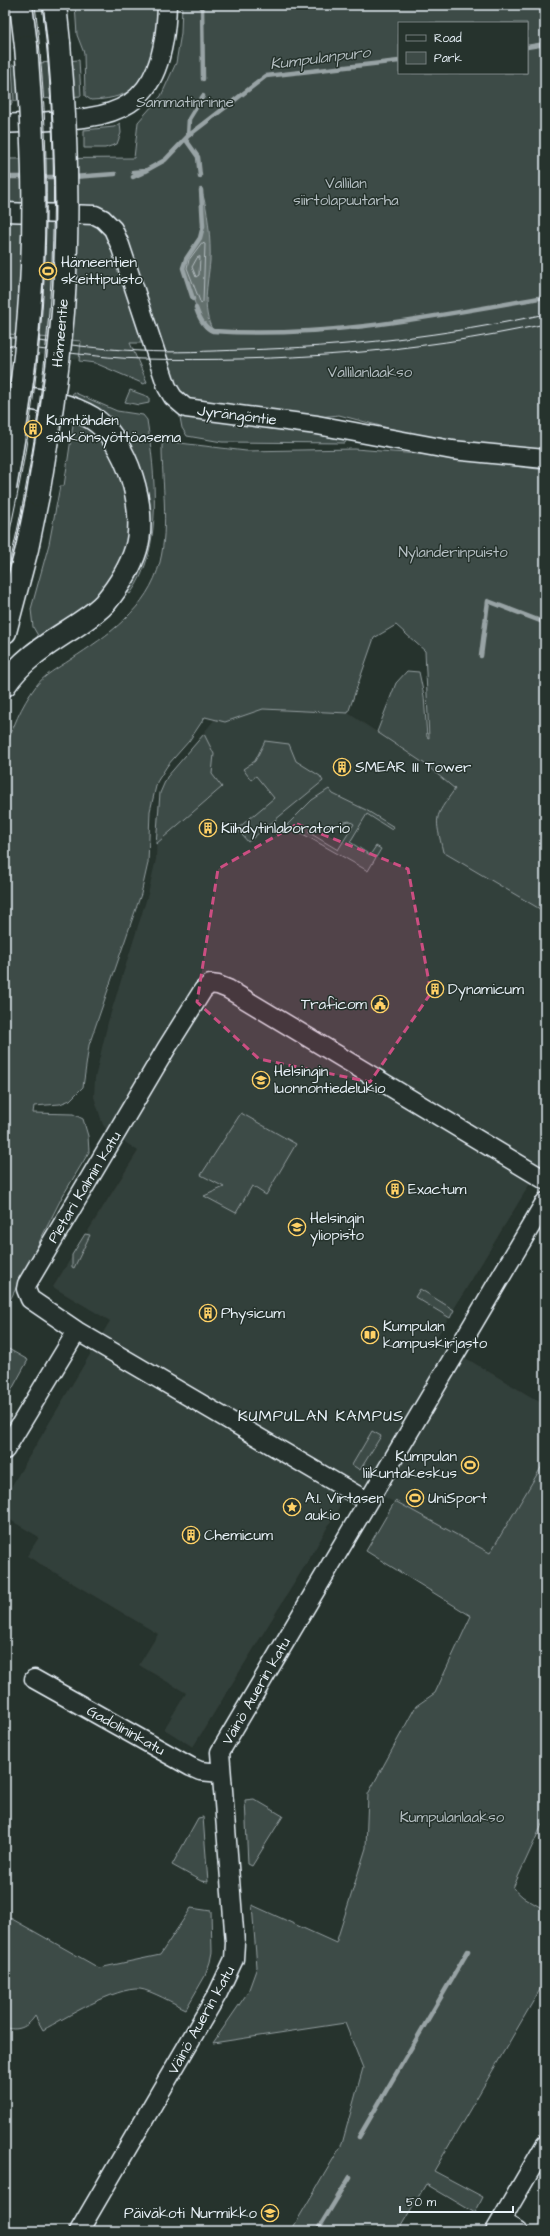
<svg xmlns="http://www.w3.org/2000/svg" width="550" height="2236" font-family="'Architects Daughter',sans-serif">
	<rect width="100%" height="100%" fill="#26332d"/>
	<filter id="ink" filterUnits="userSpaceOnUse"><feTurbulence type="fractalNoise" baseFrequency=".025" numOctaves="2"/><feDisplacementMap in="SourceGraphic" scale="8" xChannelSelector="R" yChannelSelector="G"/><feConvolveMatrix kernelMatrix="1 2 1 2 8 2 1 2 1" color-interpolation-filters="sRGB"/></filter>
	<g filter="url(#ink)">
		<path fill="#333f3a" d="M5,333L81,341L138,362L79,359L5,350Z
			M263,709L348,713L425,764L455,789L443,852L545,912V1159L435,1340L545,1405V1461L490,1553L354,1481L311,1556L193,1747L164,1729L186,1693L139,1665L158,1634L27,1556L39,1537L5,1517V1497L110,1321L53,1287L138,1151L107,1130L103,1125L94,1097L95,1078L108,1022L148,894L156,859L157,815L160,793L167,777L215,719L225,722Z"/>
		<path fill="#3e4b47" stroke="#939ea0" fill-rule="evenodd" d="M75,5H161L160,32L146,81C125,95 116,99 91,100L85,96L84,53L77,35Z
			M182,5H545V456L456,446L339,415L319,417L184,399L175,390L159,343H130L147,382L144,384L95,363L79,361L81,341L9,334L7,350H5V159L134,158L138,122L161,96L176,63L181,33ZM399,23H527V73H399Z
			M5,18L12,104L5,105Z
			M79,60L81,96L14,101L12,65Z
			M120,123L121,133L117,144L105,148H84V130L114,127Z
			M130,390L149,397V403L139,405L125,402Z
			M73,392L117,411L143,415L147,420C155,473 164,549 130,594L126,591L148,505L72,400Z
			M179,412L348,438L345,443L222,442L187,436L182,428Z
			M74,418L103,440L116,460L132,521L119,571L98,596L40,639L33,627L31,609L49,544L60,486H64Z
			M163,441L246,451L355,449L431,455L545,470V912L443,852C435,816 433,819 455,789L425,764L377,732L396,683L407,671L419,672L424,696L427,737L429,738L425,651L396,625L374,638L348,713L263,709L225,722L205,717L189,741L167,766L157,782L150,811L148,863L141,894L89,1045L83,1087L70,1100L60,1104L34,1106L33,1113L73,1114L83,1119L88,1136L89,1152L62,1197L5,1310V752C12,728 21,706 36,686C44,675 58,668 70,660C108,635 148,609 160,562C169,525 162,483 162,446Z
			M204,734L214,754L212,774L222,787L156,844L160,793L167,777Z
			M265,741L289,744L296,761L320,776L323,781L248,842L237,829L274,798L256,776L251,780L243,769L255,761Z
			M329,789L333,794L366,810L394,827L392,830L367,814L350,842L370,855L376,846L381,849L368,871L287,825L312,800ZM349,821L354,824L338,850L308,832Z
			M241,1113L296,1144L266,1195L252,1186L236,1213L204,1196L224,1187L201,1175Z
			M85,1234L90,1235L74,1268L72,1267V1255Z
			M420,1289L454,1310L450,1318L415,1297Z
			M5,1347L28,1360L5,1402Z
			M372,1431L381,1436L360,1470L352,1465Z
			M545,1461V1818L513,1888L523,1897L545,1910V1981L434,2171L483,2197L475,2213L426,2184L398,2231H291L342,2144L363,2068L345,2023L213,2043L248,1992L257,1967L252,1905L336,1943L366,1848L368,1794L416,1706L435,1693L471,1616L366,1551L395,1501L490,1553Z
			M254,1799L283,1816L252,1866L248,1864L245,1800Z
			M203,1817L208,1882L201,1881L172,1865L198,1818Z
			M191,1908L211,1911L212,1952L210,1962L205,1976L186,2009C175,2004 150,1990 140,1989C115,1987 65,2018 43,2030L35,2016C28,2027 17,2032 5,2027V1915L99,1968L160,1955Z"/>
		<path fill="#636f6d" stroke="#98a3a5" d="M201,190C208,206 211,243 210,261C208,284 201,309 213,331L209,330L200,318L183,268L186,259L200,238L203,226Z"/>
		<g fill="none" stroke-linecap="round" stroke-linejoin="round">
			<path stroke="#b3bdc0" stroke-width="1" d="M202,243L205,244L203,302L201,304L187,268L189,260Z
				M200,257L199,275L196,277L192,267L197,258Z"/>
			<path stroke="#98a3a5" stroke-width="4.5" d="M202,5L203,79
				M527,47L545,44
				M188,136L189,119L203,96
				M186,140L198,157L200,176
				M133,172L145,171L165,160L188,136L266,76L399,61
				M5,177H27
				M39,177H61
				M73,177L115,174
				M133,177L142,173
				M193,299L183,268L186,259L200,238L203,226L201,190
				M196,308C199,317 204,328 213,331C324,339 436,316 545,297
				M481,656L488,601L543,622L545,604
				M359,2137L468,1951
				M317,2231L350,2177"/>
			<defs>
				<path id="minor" d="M5,124C104,117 163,127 167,5
					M5,212L95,215L103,219L113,229L120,245L167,387L173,397L186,408L317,425L452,450L545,459
					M5,1450L77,1331
					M367,1501L77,1331L30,1299L26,1289L27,1284L166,1049L203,990L210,984L218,985L228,989L545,1180
					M34,1679L191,1767L200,1771L221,1773
					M501,2221L518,2231
					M79,2231L218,1993L234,1959L235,1943L220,1752L545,1202
					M495,2231L545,2145"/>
				<path id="major" d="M21,5L26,46
					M55,5L59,43
					M5,395C36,400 64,401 92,418C127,439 148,510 136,549C130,569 118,587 105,603C96,613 84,620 74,627C48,644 22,659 5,685
					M5,632L27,549L38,495"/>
			</defs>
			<use href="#minor" stroke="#e8f1f8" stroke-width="21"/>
			<use href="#major" stroke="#e8f1f8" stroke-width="25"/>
			<use href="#minor" stroke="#26332d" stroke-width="18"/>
			<use href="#major" stroke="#26332d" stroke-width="22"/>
			<path stroke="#e8f1f8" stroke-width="1" d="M5,337C50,342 95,349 140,351C174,353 209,351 243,350C345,347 446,336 545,314
				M5,345C51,350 97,358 143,359C278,362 413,353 545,324
				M5,552C47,374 57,187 35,5
				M5,583C52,395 66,198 42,5"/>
			<defs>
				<path id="major-bridge" d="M5,488C15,430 25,371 29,312C37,223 33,134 26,46
					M38,495C48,434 58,373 63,312C69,222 67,133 59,43"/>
			</defs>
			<use href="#major-bridge" stroke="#e8f1f8" stroke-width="25" stroke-linecap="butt"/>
			<use href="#major-bridge" stroke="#26332d" stroke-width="22"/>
		</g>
	</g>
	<path fill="#cc4e82" fill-opacity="0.2" stroke="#cc4e82" stroke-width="3" stroke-dasharray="8 5" stroke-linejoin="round" d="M297,824L408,869L431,993L370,1082L259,1059L197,1002L218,869Z"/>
	<defs>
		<symbol id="stadium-ring" viewBox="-11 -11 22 22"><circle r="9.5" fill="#26332d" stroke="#ffd166" stroke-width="1.5"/><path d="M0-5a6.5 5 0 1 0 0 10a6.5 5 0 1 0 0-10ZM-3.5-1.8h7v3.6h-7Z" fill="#ffd166"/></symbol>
		<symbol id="building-ring" viewBox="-11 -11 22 22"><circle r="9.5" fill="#26332d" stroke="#ffd166" stroke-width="1.5"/><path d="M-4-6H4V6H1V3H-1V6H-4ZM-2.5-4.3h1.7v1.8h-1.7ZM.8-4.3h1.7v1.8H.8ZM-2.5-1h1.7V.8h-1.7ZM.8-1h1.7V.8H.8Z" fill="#ffd166"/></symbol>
		<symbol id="civic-ring" viewBox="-11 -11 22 22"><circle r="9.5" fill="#26332d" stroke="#ffd166" stroke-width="1.5"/><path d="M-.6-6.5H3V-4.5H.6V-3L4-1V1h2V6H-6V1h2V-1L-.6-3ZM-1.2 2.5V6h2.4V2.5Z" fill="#ffd166"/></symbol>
		<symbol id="school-ring" viewBox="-11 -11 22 22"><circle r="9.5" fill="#26332d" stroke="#ffd166" stroke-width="1.5"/><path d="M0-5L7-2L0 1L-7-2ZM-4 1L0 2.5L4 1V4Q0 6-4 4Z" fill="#ffd166"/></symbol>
		<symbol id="university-ring" viewBox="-11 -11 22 22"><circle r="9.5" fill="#26332d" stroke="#ffd166" stroke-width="1.5"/><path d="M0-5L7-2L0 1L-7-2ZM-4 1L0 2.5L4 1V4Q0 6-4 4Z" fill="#ffd166"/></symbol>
		<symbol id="library-ring" viewBox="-11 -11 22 22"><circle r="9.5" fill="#26332d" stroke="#ffd166" stroke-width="1.5"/><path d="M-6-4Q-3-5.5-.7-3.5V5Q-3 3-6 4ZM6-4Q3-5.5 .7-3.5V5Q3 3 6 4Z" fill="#ffd166"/></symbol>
		<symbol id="sight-ring" viewBox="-11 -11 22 22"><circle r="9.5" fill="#26332d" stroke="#ffd166" stroke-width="1.5"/><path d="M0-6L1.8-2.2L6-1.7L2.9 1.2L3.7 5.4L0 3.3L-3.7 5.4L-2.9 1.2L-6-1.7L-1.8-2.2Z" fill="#ffd166"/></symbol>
	</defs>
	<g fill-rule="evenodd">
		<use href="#stadium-ring" x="38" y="261" width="20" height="20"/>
		<use href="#building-ring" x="23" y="419" width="20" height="20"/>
		<use href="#building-ring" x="332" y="757" width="20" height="20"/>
		<use href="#building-ring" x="198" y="818" width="20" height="20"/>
		<use href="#building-ring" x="425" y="979" width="20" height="20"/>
		<use href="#civic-ring" x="370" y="994" width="20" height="20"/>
		<use href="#school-ring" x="251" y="1070" width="20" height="20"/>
		<use href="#building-ring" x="385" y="1179" width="20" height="20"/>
		<use href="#university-ring" x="287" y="1217" width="20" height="20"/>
		<use href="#building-ring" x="198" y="1303" width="20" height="20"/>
		<use href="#library-ring" x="360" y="1325" width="20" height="20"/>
		<use href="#stadium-ring" x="460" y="1455" width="20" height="20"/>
		<use href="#stadium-ring" x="405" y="1488" width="20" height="20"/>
		<use href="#sight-ring" x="282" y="1497" width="20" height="20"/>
		<use href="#building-ring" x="181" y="1525" width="20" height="20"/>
		<use href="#school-ring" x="260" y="2203" width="20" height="20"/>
	</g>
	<g text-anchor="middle" stroke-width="3" stroke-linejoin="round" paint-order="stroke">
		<g font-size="15" fill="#b5bfc3" stroke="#26332d">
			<text x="185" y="107">Sammatinrinne</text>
			<text x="346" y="188">Vallilan<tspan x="346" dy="17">siirtolapuutarha</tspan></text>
			<text x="370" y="377">Vallilanlaakso</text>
			<text x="453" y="557">Nylanderinpuisto</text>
			<text x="452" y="1822">Kumpulanlaakso</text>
		</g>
		<g font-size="15" fill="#e8f1f8" stroke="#26332d" text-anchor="start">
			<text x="61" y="267">Hämeentien<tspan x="61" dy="17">skeittipuisto</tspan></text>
			<text x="46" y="425">Kumtähden<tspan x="46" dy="17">sähkönsyöttöasema</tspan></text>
			<text x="355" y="772">SMEAR III Tower</text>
			<text x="221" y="833">Kiihdytinlaboratorio</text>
			<text x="448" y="994">Dynamicum</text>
			<text x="367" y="1009" text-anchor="end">Traficom</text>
			<text x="274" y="1076">Helsingin<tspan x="274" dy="17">luonnontiedelukio</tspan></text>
			<text x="408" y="1194">Exactum</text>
			<text x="310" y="1223">Helsingin<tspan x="310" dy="17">yliopisto</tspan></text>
			<text x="221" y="1318">Physicum</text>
			<text x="383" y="1331">Kumpulan<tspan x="383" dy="17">kampuskirjasto</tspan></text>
			<text x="457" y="1461" text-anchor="end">Kumpulan<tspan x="457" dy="17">liikuntakeskus</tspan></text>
			<text x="305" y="1503">A.I. Virtasen<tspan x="305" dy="17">aukio</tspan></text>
			<text x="428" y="1503">UniSport</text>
			<text x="204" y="1540">Chemicum</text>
			<text x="257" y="2218" text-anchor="end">Päiväkoti Nurmikko</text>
		</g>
		<g font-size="15" fill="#e8f1f8" stroke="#26332d">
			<text transform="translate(60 333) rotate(-85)" y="5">Hämeentie</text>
			<text transform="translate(237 415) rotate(7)" y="5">Jyrängöntie</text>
			<text transform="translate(84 1187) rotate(-59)" y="5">Pietari Kalmin katu</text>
			<text transform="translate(256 1691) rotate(-60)" y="5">Väinö Auerin katu</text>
			<text transform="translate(126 1730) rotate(29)" y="5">Gadolininkatu</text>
			<text transform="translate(201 2020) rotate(-61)" y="5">Väinö Auerin katu</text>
		</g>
		<g font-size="16" font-style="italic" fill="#b3bdc0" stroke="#26332d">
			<text transform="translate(320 57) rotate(-7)" y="6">Kumpulanpuro</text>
		</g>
		<g font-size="16" letter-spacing="1" fill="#e8f1f8" stroke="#26332d">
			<text x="321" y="1421">KUMPULAN KAMPUS</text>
		</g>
	</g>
	<rect width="550" height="2236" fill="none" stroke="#26332d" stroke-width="20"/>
	<rect x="10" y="10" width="530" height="2216" fill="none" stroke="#e8f1f8" stroke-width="1.5" filter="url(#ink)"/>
	<rect x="398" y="22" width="130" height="52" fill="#26332d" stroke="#747f7e"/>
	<rect x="406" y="35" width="20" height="6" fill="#26332d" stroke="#747f7e"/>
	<text x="434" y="42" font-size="12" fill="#e8f1f8">Road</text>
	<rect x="406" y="52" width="20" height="12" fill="#3e4b47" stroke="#747f7e"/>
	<text x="434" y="62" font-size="12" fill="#e8f1f8">Park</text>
	<path d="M400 2206v6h113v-6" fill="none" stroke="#e8f1f8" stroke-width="2"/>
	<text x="406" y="2206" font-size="12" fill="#e8f1f8" stroke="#26332d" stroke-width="3" paint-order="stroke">50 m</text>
</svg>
